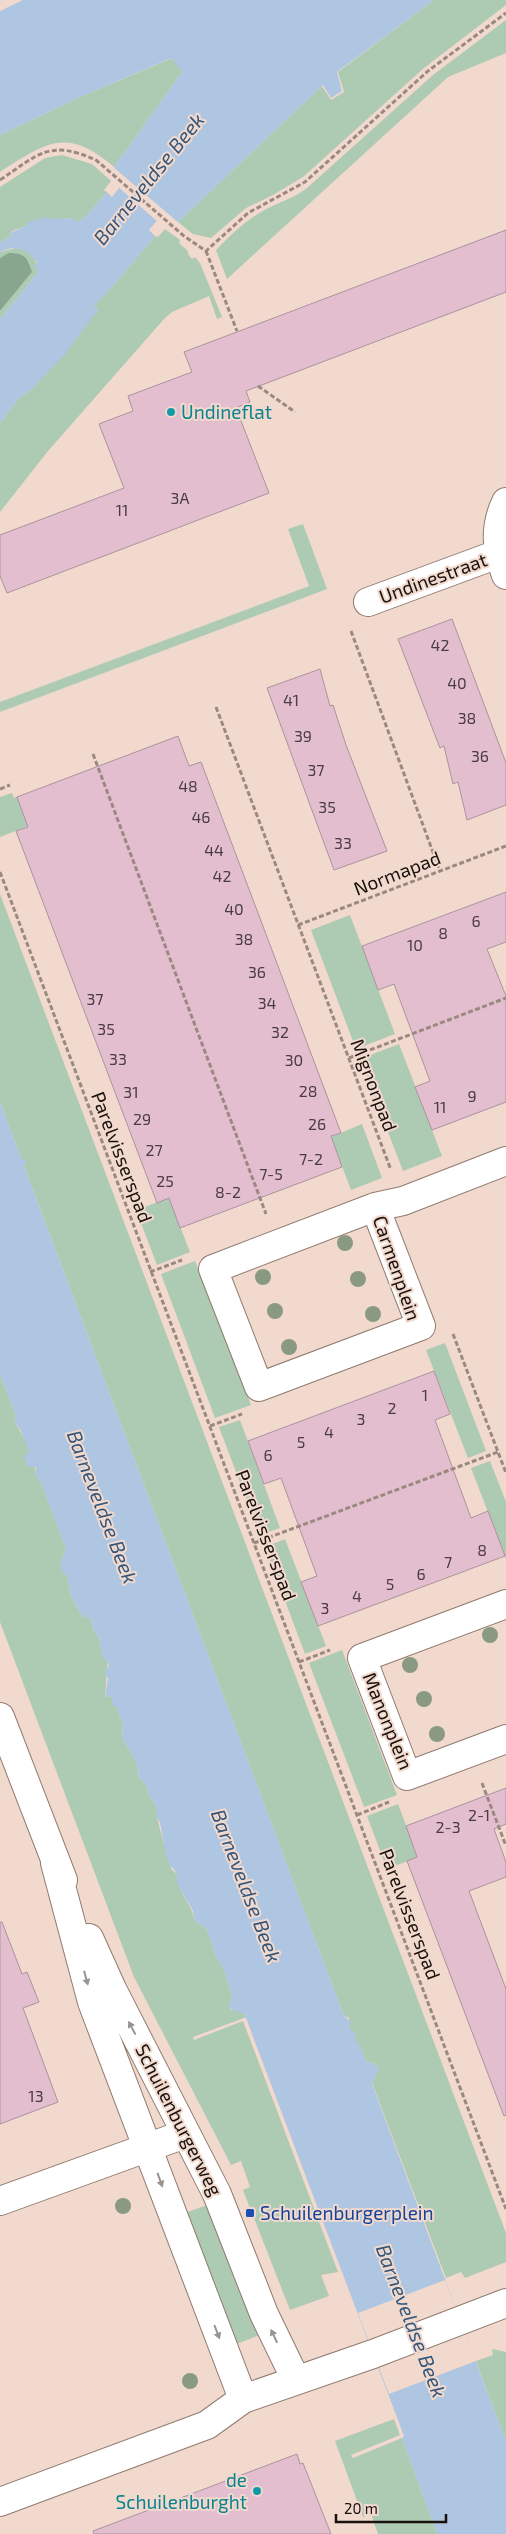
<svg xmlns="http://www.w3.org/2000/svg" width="506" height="2534" font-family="'Exo 2',sans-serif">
	<rect width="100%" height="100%" fill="#f1d9cd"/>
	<path fill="#adcab3" d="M434,0H506V5L424,68L303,177L273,195L246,208L211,238L193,234L178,222L322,86L331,100L344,92L338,72Z
		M506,20V53L448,77L227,279L216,250C230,236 244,222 261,212C276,203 293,199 307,188L433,75Z
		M173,58L182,72L114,167C66,126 46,143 0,172V135L82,96Z
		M62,155L92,164L111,181L104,190L107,192L90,212L79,222L70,218L28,223L29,225L12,231L10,237L0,242V187L45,158Z
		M165,229L180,240L179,243L188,251V254L192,259L195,257L200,263L222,317L217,319L209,296L172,312L164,319L48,451L0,512V423L19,398L32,389L98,310L93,306L115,284L155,236L158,237Z
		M20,247C32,253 37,260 38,272L0,319V311L32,272L3,257L0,258V252Z
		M303,524L327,589L0,712V702L309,586L288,529Z
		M12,793L14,798L18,796L28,826L0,837V797Z
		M0,894L506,2233V2262L465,2278L461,2272L446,2278L372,2083L376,2073L379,2072L377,2065L366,2061L357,2042L354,2041L349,2028V2018L344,2016L0,1102Z
		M350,915L395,1034L356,1049L311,930Z
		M399,1044L442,1156L403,1171L360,1059Z
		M362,1124L382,1178L351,1190L331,1137Z
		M169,1198L190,1252L157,1265L136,1210Z
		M195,1261L251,1405L215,1418L161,1274Z
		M445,1343L486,1451L468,1458L426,1350Z
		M0,1374L16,1416L14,1421C24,1437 36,1458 36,1476L41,1482L66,1549L60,1563L67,1576L71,1596L82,1616L91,1619L94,1632L99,1637L103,1658L108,1660L105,1696L112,1697L117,1707L123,1725L122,1737L136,1762L139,1778L147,1786L149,1795L157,1807C155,1820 168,1854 172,1870L177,1874C177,1891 192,1904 195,1921L207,1929L216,1957L225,1972L232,1998L230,2010L237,2009L245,2014L244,2018L193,2037L194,2040L243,2021L338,2272L321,2275L329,2296L290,2310L243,2190L250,2187L241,2161L231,2165L134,1977L0,1622Z
		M240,1420L280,1528L260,1535L219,1427Z
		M490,1461L506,1502V1559L471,1468Z
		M285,1539L326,1646L305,1654L265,1547Z
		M342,1650L397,1795L364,1807L309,1663Z
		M398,1804L418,1857L387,1869L367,1816Z
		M210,2204L260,2335L234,2345L185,2213Z
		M492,2349L506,2352V2442L476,2361L493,2355Z
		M394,2419L400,2435L351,2455L353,2458L402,2438L437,2534H378L371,2514L363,2517L335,2441Z"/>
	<path fill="#88a58e" d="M9,253C26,253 27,258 32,272L0,311V258Z"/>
	<path fill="#aec6e1" d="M23,0H434L337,72L342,91L331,98L323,85L178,222L161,216L149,230L155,236L115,284L94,306L98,310L66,353L32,389L19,398L0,423V319L38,272L35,266L37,262C26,249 16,244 0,252V242L10,237L12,232L28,225V222L46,217L49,219L70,218L79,222L90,212L107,192L112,197L119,188L114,167L182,72L172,58L82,96L0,135V11Z
		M0,1102L21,1158L27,1161L24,1166L344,2016L351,2022L349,2028L356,2034L354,2041H357L366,2061L377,2065L379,2072L376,2073L372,2084L506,2442V2534H437L402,2438L404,2436L246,2018H244L245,2014L228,2008L232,1998L225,1972L216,1957L207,1929L195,1921L193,1911L177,1883V1874L167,1860L160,1823L156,1815L157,1807L149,1795L147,1786L139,1778L136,1762L122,1737L123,1725L117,1707L112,1705V1697L105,1696L108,1679L105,1671L109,1666L108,1660L103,1659L99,1637L94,1632L91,1619L82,1616L71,1596L67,1576L62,1572L60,1563L66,1549L41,1482L36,1476V1467H28L24,1456L29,1452L21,1431L14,1421L16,1416L0,1374Z"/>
	<path fill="#f1d9cd" d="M112,166L180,224L162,219L159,223L116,185Z
		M445,2280L476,2361L389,2394L358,2313Z"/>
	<path fill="#e2becf" stroke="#ab939e" d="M506,230V292L246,391L250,402L236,408L269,493L7,593L0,576V535L124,488L99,424L133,411L128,396L192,372L184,352Z
		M452,619L506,763V805L467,820L458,782L453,784L444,746L440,748L398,639Z
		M320,669L330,706L333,705L346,745L387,851L334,870L267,688Z
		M178,736L189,766L201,762L341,1133L331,1136L342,1167L180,1228L169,1198L157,1203L16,831L28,827L17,797Z
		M506,892V942L487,949L506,996V1102L432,1130L415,1087L430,1081L394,984L378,990L362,946Z
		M434,1371L450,1414L435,1420L471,1518L488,1511L505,1556L318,1626L301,1582L317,1576L281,1478L264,1484L248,1441Z
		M506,1788V1824L494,1829L506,1862V1877L469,1891L506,1989V2115L504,2116L407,1861L417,1857L406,1826Z
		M0,1922H2L22,1974L27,1972L39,2002L23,2008L58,2102L0,2124Z
		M297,2454L300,2464L303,2463L331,2534H94L93,2531Z"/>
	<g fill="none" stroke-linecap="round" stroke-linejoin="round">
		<defs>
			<path id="street" d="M506,502C494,527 496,550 506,575
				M368,602L498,554
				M375,1207L421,1326L259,1387L213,1269Z
				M375,1207L403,1201L506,1161
				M506,1604L362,1658L407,1776L506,1739
				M0,2201L185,2134
				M0,2502L207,2425L243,2399"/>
			<path id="secondary" d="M0,1717L63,1880
				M55,1863L92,2002L243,2399L373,2354L506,2303
				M89,1938L112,1989L217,2194L264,2314L296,2380"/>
		</defs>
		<use href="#street" stroke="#907a6f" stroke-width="30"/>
		<use href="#secondary" stroke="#907a6f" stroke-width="30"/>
		<path stroke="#9b8981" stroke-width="3" stroke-dasharray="5 2.5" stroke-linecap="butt" d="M0,180C39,154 49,139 96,160L184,236L206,251L248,213L305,182L428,71L506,13
			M206,251L237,331
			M258,386L295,412
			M351,631L440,871
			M216,707L391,1170
			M93,754L266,1214
			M0,789L10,785
			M0,872L506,2209
			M298,925L506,846
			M349,1058L506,998
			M150,1272L182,1260
			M453,1334L506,1473
			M210,1426L242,1414
			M254,1543L498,1452
			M299,1662L330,1650
			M482,1783L506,1846
			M357,1815L389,1802"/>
		<use href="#street" stroke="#fff" stroke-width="28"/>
		<use href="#secondary" stroke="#fff" stroke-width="28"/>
	</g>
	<g fill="#8a9981">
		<circle cx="345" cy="1243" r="8"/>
		<circle cx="263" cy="1277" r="8"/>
		<circle cx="358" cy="1279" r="8"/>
		<circle cx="275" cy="1311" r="8"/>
		<circle cx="373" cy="1314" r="8"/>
		<circle cx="289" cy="1347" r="8"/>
		<circle cx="490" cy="1635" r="8"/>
		<circle cx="410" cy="1665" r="8"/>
		<circle cx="424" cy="1699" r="8"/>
		<circle cx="437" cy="1734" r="8"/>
		<circle cx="123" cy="2206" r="8"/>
		<circle cx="190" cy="2381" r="8"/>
	</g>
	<defs><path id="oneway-solid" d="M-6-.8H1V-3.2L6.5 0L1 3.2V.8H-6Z" transform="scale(1.25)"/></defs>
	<g fill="#989492">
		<use href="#oneway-solid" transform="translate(86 1978) rotate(75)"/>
		<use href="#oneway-solid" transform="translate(132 2028) rotate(-118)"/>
		<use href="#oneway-solid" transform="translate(160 2180) rotate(70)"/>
		<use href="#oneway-solid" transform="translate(217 2332) rotate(69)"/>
		<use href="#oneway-solid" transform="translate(274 2336) rotate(-115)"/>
	</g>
	<g fill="#0f9aa8" stroke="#f1d9cd" stroke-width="2">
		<circle cx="171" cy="412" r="5"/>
		<circle cx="257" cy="2491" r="5"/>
	</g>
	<rect fill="#1a4fb4" stroke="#f1d9cd" stroke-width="2" x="245" y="2208" width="10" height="10" rx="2.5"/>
	<g text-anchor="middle" stroke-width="4" stroke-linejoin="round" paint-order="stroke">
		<g font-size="16" fill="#4b3c3e">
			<text x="180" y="504">3A</text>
			<text x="122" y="516">11</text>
			<text x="440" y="651">42</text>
			<text x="457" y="689">40</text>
			<text x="291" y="706">41</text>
			<text x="467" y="724">38</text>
			<text x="303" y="742">39</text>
			<text x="480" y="762">36</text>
			<text x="316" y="776">37</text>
			<text x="188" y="792">48</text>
			<text x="327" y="813">35</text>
			<text x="201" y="823">46</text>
			<text x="343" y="849">33</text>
			<text x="214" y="856">44</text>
			<text x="222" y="882">42</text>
			<text x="234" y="915">40</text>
			<text x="476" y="927">6</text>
			<text x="443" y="939">8</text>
			<text x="244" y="945">38</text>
			<text x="415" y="951">10</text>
			<text x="257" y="978">36</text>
			<text x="95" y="1005">37</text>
			<text x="267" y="1009">34</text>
			<text x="106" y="1035">35</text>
			<text x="280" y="1038">32</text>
			<text x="118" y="1065">33</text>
			<text x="294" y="1066">30</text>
			<text x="308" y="1097">28</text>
			<text x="131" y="1098">31</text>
			<text x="472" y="1102">9</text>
			<text x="440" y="1113">11</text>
			<text x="142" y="1125">29</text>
			<text x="317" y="1130">26</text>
			<text x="154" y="1156">27</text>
			<text x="311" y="1165">7-2</text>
			<text x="271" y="1180">7-5</text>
			<text x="165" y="1187">25</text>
			<text x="228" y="1198">8-2</text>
			<text x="425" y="1401">1</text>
			<text x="392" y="1414">2</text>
			<text x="361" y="1425">3</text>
			<text x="329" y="1438">4</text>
			<text x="301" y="1448">5</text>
			<text x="268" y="1461">6</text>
			<text x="482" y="1556">8</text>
			<text x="448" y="1568">7</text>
			<text x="421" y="1580">6</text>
			<text x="390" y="1590">5</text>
			<text x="357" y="1602">4</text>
			<text x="325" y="1614">3</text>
			<text x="479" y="1821">2-1</text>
			<text x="448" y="1833">2-3</text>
			<text x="36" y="2102">13</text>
		</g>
		<g font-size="19" fill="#0d838f" stroke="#f1d9cd" text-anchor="start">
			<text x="181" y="419">Undineflat</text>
			<text x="247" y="2487" text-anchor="end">de<tspan x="247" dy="22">Schuilenburght</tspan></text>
		</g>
		<g font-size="19" fill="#19110d" stroke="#f1d9cd">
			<text transform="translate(433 578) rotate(-20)" y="7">Undinestraat</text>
			<text transform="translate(397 873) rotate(-21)" y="7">Normapad</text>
			<text transform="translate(374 1085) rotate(69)" y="7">Mignonpad</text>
			<text transform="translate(122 1157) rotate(69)" y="7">Parelvisserspad</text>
			<text transform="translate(397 1268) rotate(71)" y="7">Carmenplein</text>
			<text transform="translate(266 1535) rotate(69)" y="7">Parelvisserspad</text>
			<text transform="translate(388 1721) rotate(68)" y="7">Manonplein</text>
			<text transform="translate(410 1914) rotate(69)" y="7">Parelvisserspad</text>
			<text transform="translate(179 2120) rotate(63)" y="7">Schuilenburgerweg</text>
		</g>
		<g font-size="19" fill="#164399" stroke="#f1d9cd" text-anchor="start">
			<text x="260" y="2220">Schuilenburgerplein</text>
		</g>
		<g font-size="20" font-style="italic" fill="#32567c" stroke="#f1d9cd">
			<text transform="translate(149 179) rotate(-51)" y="7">Barneveldse Beek</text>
			<text transform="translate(102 1507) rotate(69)" y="7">Barneveldse Beek</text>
			<text transform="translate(246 1886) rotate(69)" y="7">Barneveldse Beek</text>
			<text transform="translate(411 2321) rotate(69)" y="7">Barneveldse Beek</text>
		</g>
	</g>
	<path d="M336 2514v8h110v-8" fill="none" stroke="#19110d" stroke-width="2.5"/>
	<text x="344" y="2514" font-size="15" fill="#19110d" stroke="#f1d9cd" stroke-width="4" paint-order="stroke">20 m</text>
</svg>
